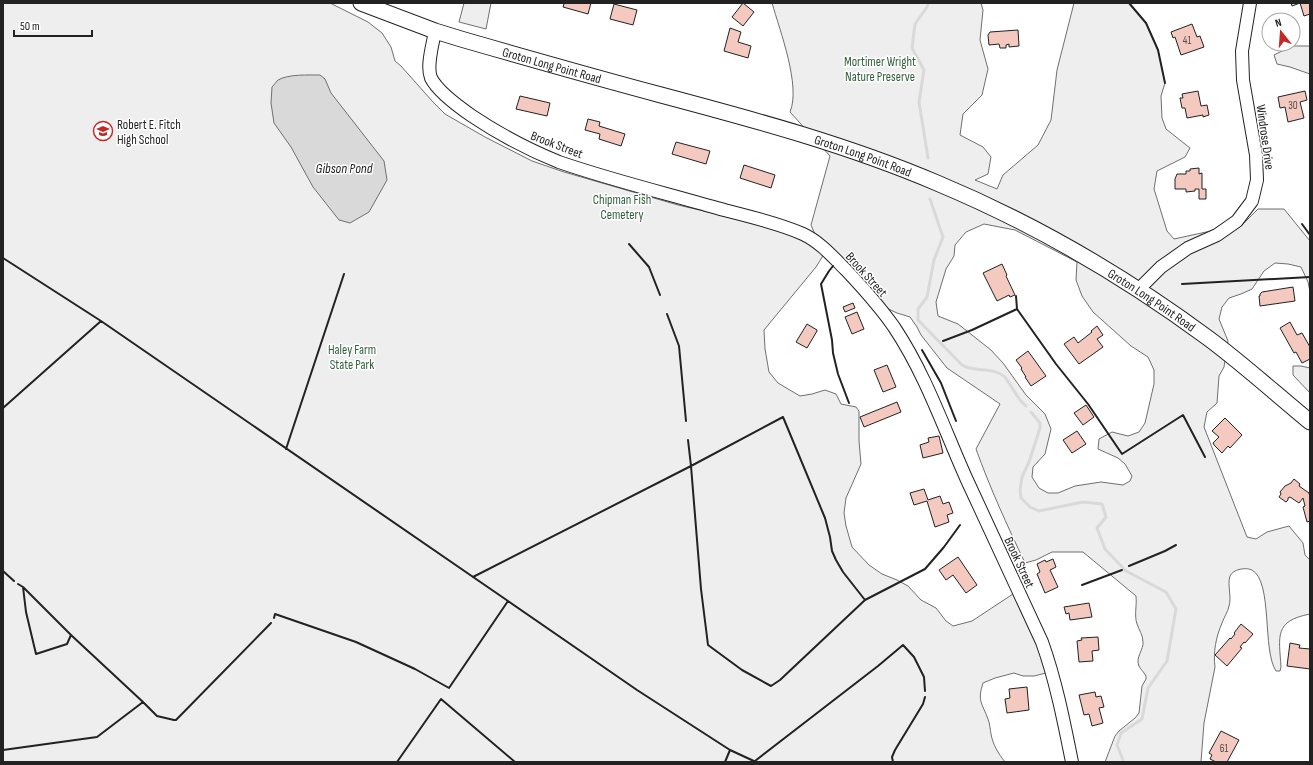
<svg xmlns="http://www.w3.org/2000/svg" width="1313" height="765" font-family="'Sofia Sans Condensed',sans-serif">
	<rect width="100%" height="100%" fill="#fff"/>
	<path fill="#eee" stroke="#6f6f6f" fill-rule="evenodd" d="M3,3H330L368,22L382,33L391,47L395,61L401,66L433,102L445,114L485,137L532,161L564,172L678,205L721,215L762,226L803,239L823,253L811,225L830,156L790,112C801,86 780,31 772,3H981L983,10L980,40L988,69L982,95L963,114L960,135L983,147L991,157L988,174L975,180L997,189L1003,175L1038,145L1051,120L1057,70L1074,3H1129L1146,23L1158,50L1165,83L1161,96L1162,118L1166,129L1190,148L1185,157L1157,171L1154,189L1167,231L1174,239L1243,224L1258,209H1284L1310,241V292L1308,282L1301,267L1288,264L1275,263L1264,271L1252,289L1241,294L1229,298L1222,307L1219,319L1228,341L1224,367L1219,376L1217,403L1207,412L1204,427L1247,537L1256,539L1267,532L1289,526L1303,543L1305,555L1310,560V614C1274,621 1279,636 1281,667L1280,671H1276C1262,650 1273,582 1252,570C1246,567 1233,569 1230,576C1227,585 1232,597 1229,606C1228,612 1224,617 1222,623C1216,637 1213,652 1215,667L1204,723L1201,762H1105L1115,736L1119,731L1135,718L1139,713L1142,686L1146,679V676C1144,672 1140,669 1139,666C1135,658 1144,649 1143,642C1143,635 1139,630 1137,624C1134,615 1137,606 1136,596L1083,552H1052L1036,560L1025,563C1007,525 990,488 976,449L1000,404L947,368L921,335L917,327L910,317L897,313L861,296L846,275L824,254L816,267L764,330L765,349L769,372L778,383L800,396L812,394L825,390L836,394L841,404L856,407L859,411V441L861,464L846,498L844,513L846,526L852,547L869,565L882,574L897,580L908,586L921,600L936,608L946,621L953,626L972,621L1013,594L1038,645L1046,673L1034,676H1023L1014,673L995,678L983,683C977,701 982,703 988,719C990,724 990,729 991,734C993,745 998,753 1005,762H3ZM984,224L1015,230L1077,262L1076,280L1082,296L1093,312L1131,346L1148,357L1154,370V384L1145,423L1139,432L1128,436L1112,432L1099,439L1098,449L1118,458L1125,464L1132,476L1130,481L1123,485L1101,482L1075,486L1058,493H1048L1039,488L1032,477L1033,467L1045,454L1051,429L1045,414L1026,395L1003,363L991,350L958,324L938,316L936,302L946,269L954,256L955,245L966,232Z
		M464,3H491L486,29L459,22Z
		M1292,46H1310V74L1290,67L1277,64L1274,55Z
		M1293,366H1301L1310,368V393L1293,375Z"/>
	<path fill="#d9d9d9" stroke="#6f6f6f" d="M320,75L325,79L331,93L384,161L387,180L369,212L350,223L339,220L313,187L291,147L274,123L271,103L272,87C274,85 276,82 278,80C288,74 309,75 320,75Z"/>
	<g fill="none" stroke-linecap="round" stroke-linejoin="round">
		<path stroke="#d9d9d9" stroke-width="3" d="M928,158L919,102L924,70L912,48L915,24L927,7L928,3
			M930,199L943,237L934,260L927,297L918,309V320L962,365C974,373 993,366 1005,377L1020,400L1026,406
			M1031,412L1040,423V428L1029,462L1022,477L1020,490L1021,498L1030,507L1039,511L1083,502L1102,504L1106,517L1097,528L1105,549L1126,571L1166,592L1176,609L1167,661L1148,688L1142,719L1121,733L1117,745L1123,760V762"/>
	</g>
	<path fill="#f3c9c0" stroke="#222" d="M562,3H591L588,14L563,7L564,4Z
		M743,3L754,12L743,26L732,17Z
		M1291,3H1310V14L1304,16L1300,3L1292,6Z
		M614,4L637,10L633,25L610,19Z
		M1192,24L1197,37L1200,36L1204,47L1181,55L1175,37L1173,38L1171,32Z
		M730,28L741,32L738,42L751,46L748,58L724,51Z
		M1018,30L1019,46L1009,47V44L1006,45V48H1000L999,44L989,45L988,35L990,32Z
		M1198,91L1201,106L1207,105L1209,115L1203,117V115L1187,118L1185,108H1182L1180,98H1183L1182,94Z
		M1305,91L1307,100L1300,102L1304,118L1288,122L1285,107L1280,108L1278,97Z
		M520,96L550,103L547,116L516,109Z
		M588,119L600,122L599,126L625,134L621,146L599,139L600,134L585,130Z
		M676,142L710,151L706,164L672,154Z
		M744,165L775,175L771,188L740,178Z
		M1199,168V174L1202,173V189H1206V199H1199V189H1195V191L1186,192V189H1175V179L1177,174H1186V171H1190V169Z
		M1002,264L1007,275L1006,276L1015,295L1010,297L1009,295L997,301L983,273Z
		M1293,287L1295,301L1260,306L1259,296H1260V294L1262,292Z
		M853,303L855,308L845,312L843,307Z
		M857,312L864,329L852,334L845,317Z
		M1290,322L1297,335L1302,333L1310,347V359L1302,363L1296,352L1294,353L1280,328Z
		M807,324L817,330V331L807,348L796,342Z
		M1097,326L1103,335L1097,339L1103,347L1079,364L1064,344L1074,337L1078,343L1092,332L1091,331Z
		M1028,351L1046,376L1031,386L1025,377H1026L1021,369L1022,368L1016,360Z
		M887,365L896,387L883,392L874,370Z
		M897,402L901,412L864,427L860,417Z
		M1086,405L1094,417L1083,425L1074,413Z
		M1225,418L1242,435L1230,448L1228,446L1222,453L1214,445L1213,443L1219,437L1212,431Z
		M1077,431L1086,444L1072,453L1063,440Z
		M939,436L943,453L923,458L920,445L929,442L928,438Z
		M1294,479L1300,484L1299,486L1309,493L1310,497V521L1307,522L1303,507L1305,506L1303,498L1299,503L1290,497L1288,498V500L1286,502L1279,497L1281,494L1280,492L1285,486L1291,483Z
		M924,489L928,500L940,496L943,504L949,502L953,513L947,515L949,522L935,527L927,501L914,505L910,493Z
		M958,557L977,585L966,593L953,575L946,580L939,570Z
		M1053,559L1056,567L1050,570L1058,587L1045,593L1037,574L1040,572L1037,564L1045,560L1046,562Z
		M1089,603L1092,617L1070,620L1069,613L1066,614L1064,607Z
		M1241,624L1253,634L1245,643L1244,642L1240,647L1242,648L1227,666L1215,655L1230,638L1231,639L1235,634L1234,633Z
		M1098,637L1099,650L1092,651L1093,661L1079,662L1077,641L1082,640L1081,638Z
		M1290,643L1300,645L1299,648L1310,649V669L1287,666Z
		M1027,687L1029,710L1007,713L1005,699L1010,698L1009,689Z
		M1095,692L1096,697L1101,696L1104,707L1099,708L1103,723L1092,726L1089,714L1084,715L1079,695Z
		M1221,731L1239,740L1227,762H1216L1210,759L1212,755L1209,753Z"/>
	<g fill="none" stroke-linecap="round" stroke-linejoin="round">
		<defs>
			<path id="minor" d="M435,31C433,44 426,66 431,78C438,92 459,107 472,116C499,134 529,150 559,162C611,180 665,193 717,208C746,216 776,222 803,234C820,242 833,257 846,270C863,288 880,307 894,327C926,375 944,429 967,480C992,534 1017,588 1042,642C1056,681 1064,722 1072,762
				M1138,290L1161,267L1188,248L1217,235L1237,221L1252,201L1257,180L1256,155L1243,80L1242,51L1250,3"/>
			<g id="major">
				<path id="s1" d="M361,3L435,31L461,39C527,58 594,77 661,95C755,120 848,145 937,183C1033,223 1124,276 1208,338C1243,364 1276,394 1310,422"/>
			</g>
		</defs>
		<use href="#minor" stroke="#222" stroke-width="14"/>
		<use href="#major" stroke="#222" stroke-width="17"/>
		<use href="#minor" stroke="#fff" stroke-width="12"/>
		<use href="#major" stroke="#fff" stroke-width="15"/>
		<path stroke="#222" stroke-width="2" d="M1129,3L1146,23L1158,50L1165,83
			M1302,224L1310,235
			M629,244L649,267L660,295
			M3,258L101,321
			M833,266L829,271L821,284L832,340L833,353L838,374L849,403
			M1182,284L1310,277
			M1017,309L1056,364L1088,404L1122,454L1183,415L1205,457
			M667,314L679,346L686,421
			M943,341L972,330L1017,309L1016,296
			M922,350L941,383L956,421
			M3,408L101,321L508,601L449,688L415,669L356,642L275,614L274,618
			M286,449L344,274
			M1129,566L1165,551L1176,545
			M3,571L14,581
			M473,577L691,466L688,440
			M18,584L23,587L26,612L36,654L67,644L71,635L23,587
			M1082,585L1122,570
			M865,600L843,572L836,560L832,551L830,537L825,518L783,417L691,466L701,589L708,645L742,670L771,686L780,680L865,600L925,569L944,547L960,525
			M508,601L637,690L730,750L725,762
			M71,635L143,702
			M3,750L97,737L143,702L157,716L174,720H176L271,623
			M730,750L756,762
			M755,761L878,666L903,645L914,657L924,677L925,691
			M397,762L441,699L515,762
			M893,762L892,757L895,750L923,704L925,697"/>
	</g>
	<defs>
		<symbol id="school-ring" viewBox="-11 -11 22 22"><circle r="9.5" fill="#fff" stroke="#c62828" stroke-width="1.5"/><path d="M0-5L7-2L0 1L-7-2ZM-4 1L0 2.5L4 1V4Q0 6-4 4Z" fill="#c62828"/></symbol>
	</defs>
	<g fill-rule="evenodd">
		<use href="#school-ring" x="92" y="120" width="22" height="22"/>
	</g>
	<g text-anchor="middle" stroke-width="3" stroke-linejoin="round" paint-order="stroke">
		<g font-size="11" fill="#564c4a">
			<text x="1187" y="44">41</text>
			<text x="1293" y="109">30</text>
			<text x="1224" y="752">61</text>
		</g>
		<g font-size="13" fill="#2f5e38" stroke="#fff">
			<text x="880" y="66">Mortimer Wright<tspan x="880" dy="15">Nature Preserve</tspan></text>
			<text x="622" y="204">Chipman Fish<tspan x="622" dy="15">Cemetery</tspan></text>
			<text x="352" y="354">Haley Farm<tspan x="352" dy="15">State Park</tspan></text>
		</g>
		<g font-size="13" fill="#222" stroke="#fff">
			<text dy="5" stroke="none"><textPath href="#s1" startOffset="201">Groton Long Point Road</textPath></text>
			<text transform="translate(1266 137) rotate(82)" y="5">Windrose Drive</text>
			<text transform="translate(557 144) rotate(21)" y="5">Brook Street</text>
			<text dy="5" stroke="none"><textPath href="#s1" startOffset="525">Groton Long Point Road</textPath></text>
			<text transform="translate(867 274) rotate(48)" y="5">Brook Street</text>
			<text dy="5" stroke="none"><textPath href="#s1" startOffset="849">Groton Long Point Road</textPath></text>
			<text transform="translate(1020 562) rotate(65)" y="5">Brook Street</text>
		</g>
		<g font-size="13" fill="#222" stroke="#fff" text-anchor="start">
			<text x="117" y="129">Robert E. Fitch<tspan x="117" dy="15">High School</tspan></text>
		</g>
		<g font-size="14" font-style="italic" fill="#222" stroke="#fff">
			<text x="344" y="173">Gibson Pond</text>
		</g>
	</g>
	<rect width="1313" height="765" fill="none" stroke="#222222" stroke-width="8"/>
	<g transform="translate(1281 32) rotate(343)"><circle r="19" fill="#ffffff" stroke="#a7a7a7"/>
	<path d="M0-3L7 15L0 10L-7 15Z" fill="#c62828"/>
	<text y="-6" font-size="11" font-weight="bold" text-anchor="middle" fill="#222222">N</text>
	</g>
	<path d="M14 30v6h78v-6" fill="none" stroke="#222222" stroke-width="2"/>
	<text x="20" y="30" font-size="12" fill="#222222" stroke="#ffffff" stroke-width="3" paint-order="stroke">50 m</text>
</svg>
